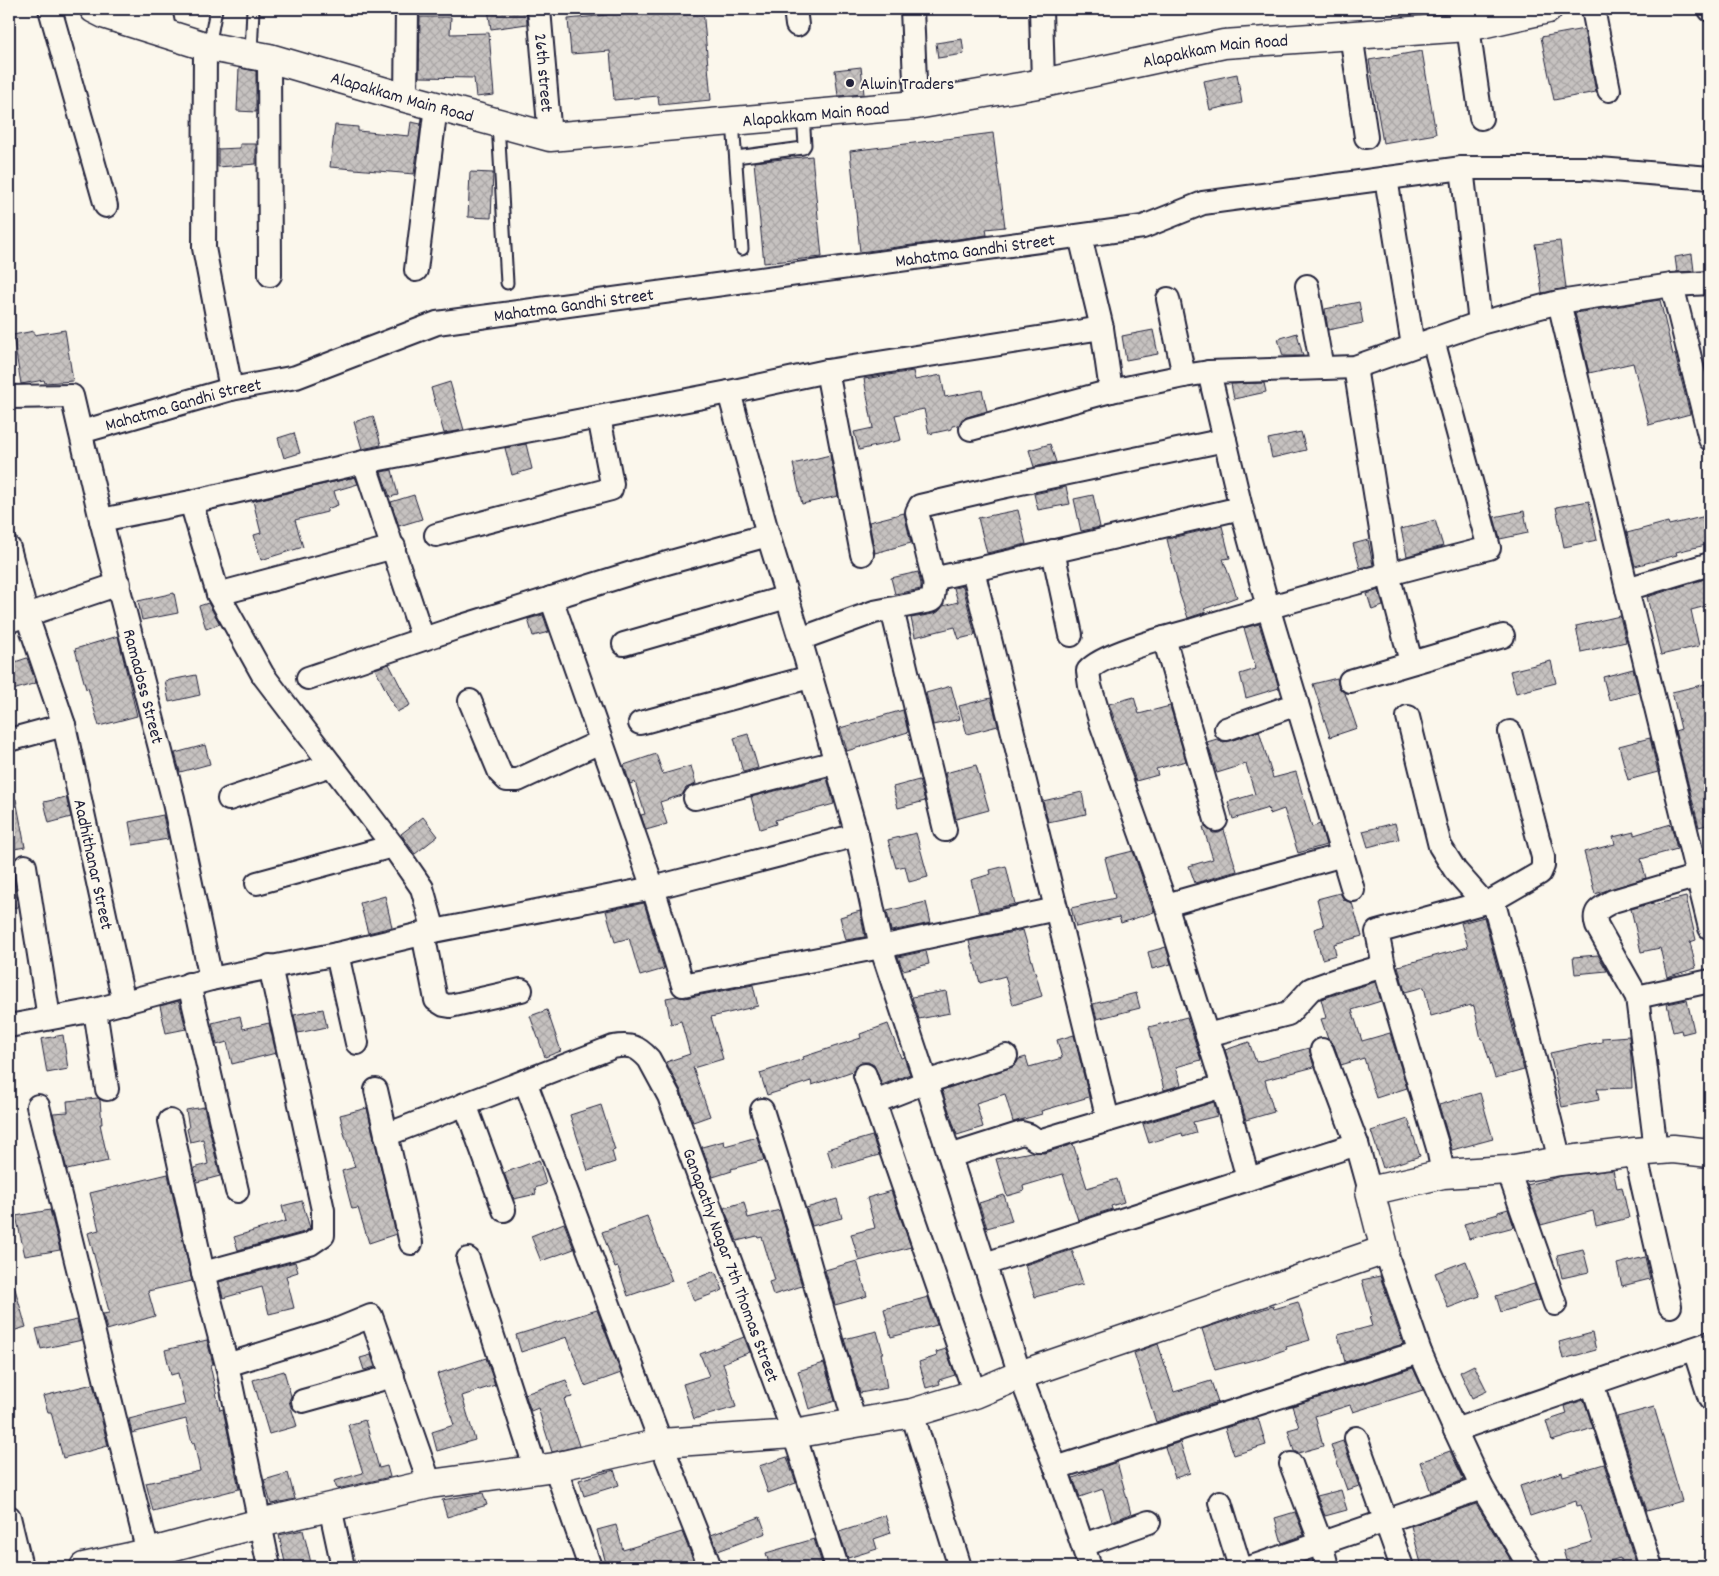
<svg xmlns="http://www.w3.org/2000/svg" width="1719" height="1576" font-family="Dekko,sans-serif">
	<defs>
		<pattern id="building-cross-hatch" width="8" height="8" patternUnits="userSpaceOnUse" patternTransform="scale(1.25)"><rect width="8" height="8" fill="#c6c2c0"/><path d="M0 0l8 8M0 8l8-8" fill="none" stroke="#aaa6a6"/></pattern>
	</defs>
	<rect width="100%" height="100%" fill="#fbf7ec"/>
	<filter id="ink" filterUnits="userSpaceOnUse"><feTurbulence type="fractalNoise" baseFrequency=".02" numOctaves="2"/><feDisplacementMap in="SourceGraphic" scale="10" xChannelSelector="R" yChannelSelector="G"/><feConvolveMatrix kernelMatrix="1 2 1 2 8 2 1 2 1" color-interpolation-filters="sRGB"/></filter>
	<g filter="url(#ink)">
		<path fill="url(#building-cross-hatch)" stroke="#22223b" d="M488,9H526L527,24L491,29Z
			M646,9H703L711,100L659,105L658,96L614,100L610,51L571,54L568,19L607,15L606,13Z
			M420,17H451L450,34L489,33L494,95L476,97L474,78L419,77Z
			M1584,29L1596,92L1554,100L1541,37Z
			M962,39L964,54L938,58L936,43Z
			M1422,51L1436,134L1383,143L1369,60Z
			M861,67L864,94L838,96L835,70Z
			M239,68L256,71V112L237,111Z
			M1237,74L1242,103L1210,110L1204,81Z
			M411,122L421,124L414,174L330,167L335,125L358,127V131L409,136Z
			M993,133L1005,227L986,229L987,235L860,252L850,151Z
			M240,144H256V164L218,167V149L240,148Z
			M812,156L822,257L764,263L754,162Z
			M470,172L493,173L491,218L468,217Z
			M1560,241L1566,288L1542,293L1535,244Z
			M1692,254L1694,271L1677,272L1675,257Z
			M1660,300L1673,355L1675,354L1690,414L1649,425L1633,363L1589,373L1575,313Z
			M1359,302L1363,323L1328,330L1325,309Z
			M65,330L73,381L45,383L44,380L21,384L13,335L34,331V335Z
			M1153,330L1158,354L1126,360L1122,336Z
			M1297,333L1303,356H1283L1278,339Z
			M913,371L915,380L941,375L945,397L982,390L987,411L967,417L962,419L959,425L952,426V429L929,434L924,409L895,415L901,440L859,450L854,432L873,428L864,379Z
			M450,382L464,430L444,433L431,388Z
			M1264,383L1266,392L1234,399L1231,384Z
			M373,416L381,445L362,449L354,422Z
			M1301,432L1306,450L1272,458L1268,439Z
			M294,433L300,453L284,458L278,438Z
			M526,444L532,469L512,475L505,448Z
			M1050,444L1056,462L1034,467L1029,450Z
			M830,455L838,496L802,504L793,464Z
			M392,470L398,495L390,497L381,472Z
			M355,477L358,484L334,491L338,505L327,509V512L295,520L303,547L261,560L254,535L261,533L253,501Z
			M1066,487L1070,504L1038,510L1034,494Z
			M414,495L422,519L399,526L391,502Z
			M1093,495L1100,527L1081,531L1074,499Z
			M1589,501L1597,540L1564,547L1556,507Z
			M1018,510L1026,544L987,553L978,518Z
			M1524,511L1528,533L1500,539L1494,517Z
			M904,513L911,543L875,553L869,522Z
			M1710,515V544L1676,552L1677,555L1635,566L1627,533L1668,522L1669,525Z
			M1435,520L1443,546L1407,556L1401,529Z
			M1222,526L1230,558L1223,559L1237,597L1204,609L1206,612L1188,618L1179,592H1180L1167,539Z
			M1368,540L1373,565L1360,568L1353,544Z
			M918,572L921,584V589L895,594L891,578Z
			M1708,578L1710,587V605L1691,610L1699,646L1661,655L1647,597Z
			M963,586L975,635L959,639L955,627L915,637L911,618L933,614L938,612L943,606L958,602L954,588Z
			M1379,590L1383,606L1372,610L1367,594Z
			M174,593L178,613L142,620L138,601Z
			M208,603L220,624L206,629L199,606Z
			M543,615L549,632L533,636L528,619Z
			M1620,616L1626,642L1581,652L1576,626Z
			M1259,624L1279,688L1246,698L1240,674L1256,669L1244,628Z
			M118,636L137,716L99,726L88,688L86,689L75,649Z
			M27,658L36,683L13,690L9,677V664Z
			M1551,661L1556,683L1516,693L1510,671Z
			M389,664L410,705L397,712L375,669Z
			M1633,669L1639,692L1609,700L1603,677Z
			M196,675L200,695L169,702L165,681Z
			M1337,678L1338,685L1341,690L1345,693L1357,728L1330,737L1313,684Z
			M1710,683V824L1699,827L1675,731L1681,729L1672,692Z
			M951,686L960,719L933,725L926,693Z
			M1134,697L1139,714L1170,706L1186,761L1156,769L1158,775L1136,781L1109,704Z
			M991,698L998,726L967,734L959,706Z
			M903,710L908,732L847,751L840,728Z
			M1259,731L1273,778L1296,772L1312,827L1320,824L1326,845L1298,853L1284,809L1270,814L1268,808L1233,819L1228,802L1255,794L1246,764L1217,773L1207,742L1217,739L1223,742L1230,741Z
			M748,734L758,768L743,772L734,738Z
			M1650,738L1658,772L1628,780L1619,746Z
			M205,745L210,764L180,772L175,753Z
			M656,754L663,774L691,766L696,784L686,788L682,795L660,802L667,824L646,830L641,815L645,814L635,782L630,784L624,765Z
			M976,765L989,810L956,819L945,773Z
			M827,778L834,804L775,820L776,824L760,829L751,797Z
			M919,780L925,801L898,808L893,787Z
			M1082,792L1086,814L1048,822L1043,801Z
			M66,797L71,817L49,823L44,802Z
			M9,799H16L25,847L9,850Z
			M163,815L168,839L133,845L129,822Z
			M423,817L438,836L415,854L401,834Z
			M1395,823L1399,839L1368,847L1363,831Z
			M1671,824L1677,849L1641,859L1646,878L1595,894L1584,852L1615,844L1613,837L1634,832V835Z
			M1203,827H1205L1213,833H1219L1224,830L1237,871L1195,883L1189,866L1213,859Z
			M916,833L928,877L909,882L905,866L896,868L888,840Z
			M1133,851L1154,912L1121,923L1119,917L1076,927L1071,908L1115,898L1105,858Z
			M9,865H12L18,907L9,908Z
			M1006,866L1015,904L979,912L971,880L991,874L990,870Z
			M1340,893L1344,900L1352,903L1362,936L1334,944L1336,955L1322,959L1314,929L1324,926L1317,899Z
			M385,896L392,927L368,933L360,903Z
			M1686,897L1696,940L1690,942L1696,968L1667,977L1660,948L1641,952L1631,909L1653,903V905Z
			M926,902L931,923L891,931L887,911Z
			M644,903L664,969L640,976L629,938L615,942L606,911Z
			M860,911L865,937L846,940L840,917Z
			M1484,917L1524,1070L1495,1078L1483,1039H1481L1474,1006L1471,1007V1005L1431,1016L1424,987L1405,992L1398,966L1468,947L1461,923Z
			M1023,930L1042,996L1013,1005L1005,976L980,983L969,941Z
			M1166,947L1171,964L1152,969L1148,952Z
			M926,951L929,964L903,970L898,957Z
			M1598,955L1607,971L1575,974L1573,957Z
			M1375,982L1381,1001L1352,1010L1362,1041L1390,1033L1407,1088L1376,1098L1364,1058L1341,1065L1334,1045L1328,1039L1321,1019L1326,1018L1321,999Z
			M753,985L758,1006L711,1017L723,1059L693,1068L710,1116L693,1122L681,1091L666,1062L690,1054L681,1021L671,1024L666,998L677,996L685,998Z
			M946,991L950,1013L919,1019L912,997Z
			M1136,993L1140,1008L1097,1019L1093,1004Z
			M1687,1000L1694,1031L1682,1034L1681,1030L1673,1032L1667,1004Z
			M179,1001L186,1029L166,1033L160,1006Z
			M323,1009L327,1027L298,1033L294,1015Z
			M547,1010L561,1051L545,1057L530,1016Z
			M240,1016L243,1029L269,1023L276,1053L232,1064L227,1042L217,1045L212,1023Z
			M1187,1017L1201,1060L1176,1067L1181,1085L1164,1090L1149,1027Z
			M888,1024L901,1058L904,1057L910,1074L882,1085L874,1065L868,1062H861L855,1066L853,1071L812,1085L811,1081L767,1095L760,1073L804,1059L803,1057L861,1038L860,1034Z
			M63,1035L68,1069L47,1073L41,1039Z
			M1074,1035L1089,1097L1041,1111L1042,1114L1013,1122L1005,1094L976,1103L983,1127L957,1135L942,1090L1010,1068L1016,1064L1019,1059L1026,1057L1029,1067L1062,1058L1057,1040Z
			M1629,1036L1631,1058L1632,1088L1597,1089L1599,1100L1562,1107L1550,1053L1602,1042V1038Z
			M1249,1042L1256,1062L1309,1048L1314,1067L1265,1080L1274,1112L1246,1120L1225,1050Z
			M1480,1093L1493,1139L1452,1150L1439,1105Z
			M98,1098L100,1100L102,1124H100L108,1161L67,1170L53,1113L68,1112L67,1101Z
			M1214,1102L1217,1116L1193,1122L1196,1133L1183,1137L1182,1133L1149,1143L1143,1124Z
			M601,1105L615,1150L612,1151L615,1162L588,1171L570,1115Z
			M204,1107L220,1176L197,1182L194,1168L208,1164L203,1139L190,1142L187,1129L189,1128L186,1110Z
			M367,1108L396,1234L369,1243L358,1208L352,1209L342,1171L355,1167L344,1133L340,1115Z
			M1408,1119L1420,1156L1383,1168L1371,1131Z
			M872,1136L879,1155L833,1168L827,1149Z
			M757,1137L764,1160L731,1169L732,1171L713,1177L702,1147L724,1141L725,1146Z
			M1073,1144L1087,1188L1117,1179L1124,1202L1111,1206L1112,1209L1078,1220L1063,1174L1023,1186L1024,1191L1007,1196L996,1159L1031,1152L1045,1153Z
			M539,1160L546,1184L535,1188L536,1194L514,1199L504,1173Z
			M1613,1170L1617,1188L1622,1187L1629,1218L1596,1226L1593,1211L1541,1225L1527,1185L1562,1176Z
			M168,1174L192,1281L148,1291L155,1316L107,1330L103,1314L109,1313V1311L88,1233L99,1230L90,1193Z
			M891,1191L911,1247L859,1261L851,1234L875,1228L867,1198Z
			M1004,1195L1012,1221L987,1228L979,1203Z
			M837,1199L842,1218L812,1226L806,1208Z
			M302,1201L310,1228L304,1232L238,1250L234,1237L286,1221L282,1206Z
			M744,1202L748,1218L780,1210L802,1286L773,1295L769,1282L775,1280L762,1237L758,1238L757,1236L737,1241L724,1208Z
			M1508,1209L1514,1227L1469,1239L1464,1224L1498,1214V1212Z
			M50,1210L60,1250L25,1256L16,1216Z
			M647,1216L672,1281L628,1296L618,1267L615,1268L602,1232Z
			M564,1223L574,1249L541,1261L531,1236Z
			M1583,1249L1589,1272L1562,1278L1557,1255Z
			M1072,1250L1083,1284L1035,1297L1025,1265Z
			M1645,1257L1650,1279L1622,1286L1617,1264Z
			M857,1261L867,1296L835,1305L825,1270Z
			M1466,1261L1480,1296L1448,1308L1435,1273Z
			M295,1262L298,1272L286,1276L294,1308L269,1314L262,1287L223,1298L219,1282Z
			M715,1271L723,1290L694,1301L687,1282Z
			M1380,1276L1403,1344L1345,1362L1338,1335L1372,1326L1369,1317L1372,1316L1362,1280Z
			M13,1282L26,1327L9,1332V1283Z
			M1534,1284L1540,1300L1501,1312L1496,1296Z
			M928,1297L937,1325L891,1337L884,1309Z
			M1298,1302L1310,1340L1286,1347L1287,1349L1261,1358L1215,1370L1202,1329L1273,1306L1274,1309Z
			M597,1310L621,1373L585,1386L567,1337L521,1352L516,1335Z
			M77,1320L82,1340L41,1349L36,1329Z
			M877,1331L883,1353H881L887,1388L860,1393L844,1339Z
			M1592,1333L1596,1350L1563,1359L1559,1342Z
			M744,1337L750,1352L723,1363L736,1407L694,1419L683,1384L709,1376L700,1354Z
			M207,1340L213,1364L210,1365L220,1410L223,1409L239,1489L153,1511L146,1483L200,1471L194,1442L192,1443L186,1419L132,1433L129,1419L185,1405L178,1373L171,1375L165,1350Z
			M1158,1344L1174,1392L1211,1381L1218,1402L1156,1422L1134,1353Z
			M946,1349L955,1375L939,1380L940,1384L926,1388L919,1362L937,1356L936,1352Z
			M371,1355L375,1367L364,1370L360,1358Z
			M486,1358L495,1385L462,1396L475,1440L437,1451L432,1432L454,1425L437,1374Z
			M824,1363L835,1401L809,1409L798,1371Z
			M1474,1365L1487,1391L1472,1398L1460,1372Z
			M1413,1368L1423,1390L1353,1412L1350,1405L1315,1416L1323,1446L1298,1453L1294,1451L1288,1430L1299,1427L1292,1406Z
			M284,1371L291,1396L289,1401L297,1426L269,1434L253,1380Z
			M566,1380L572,1397L564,1399L579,1446L552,1452L538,1408L531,1411L525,1394Z
			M93,1384L108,1446L63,1458L51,1412H48L43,1396Z
			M1584,1400L1593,1428L1552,1441L1546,1421L1567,1414L1565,1406Z
			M1654,1407L1682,1501L1647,1511L1617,1417Z
			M1258,1418L1266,1445L1234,1455L1225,1428Z
			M365,1420L379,1468L387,1466L390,1477L337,1489L334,1481L363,1473L348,1425Z
			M1343,1441L1359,1486L1347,1490L1331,1445Z
			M1180,1442L1190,1473L1175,1478L1165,1447Z
			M1450,1451L1464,1480L1431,1492L1420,1462Z
			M787,1457L796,1483L768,1493L759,1466Z
			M1117,1462L1131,1514L1112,1521L1103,1489L1080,1497L1073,1478Z
			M1604,1464L1637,1567H1622L1620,1558L1588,1567H1568L1563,1550L1592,1542L1581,1505L1577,1506L1576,1501L1530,1516L1520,1486L1562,1472L1563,1476Z
			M614,1470L619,1485L584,1496L579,1480Z
			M288,1473L295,1499L271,1504L264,1480Z
			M1341,1490L1347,1510L1325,1516L1317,1496Z
			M483,1493L487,1505L447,1517L442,1500Z
			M1476,1504L1509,1557L1512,1567H1422L1411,1526Z
			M1295,1512L1304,1535L1282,1543L1275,1518Z
			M885,1515L891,1533L874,1539L877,1549L848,1558L839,1532L871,1522V1520Z
			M760,1517L766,1533L718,1551L711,1535Z
			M616,1525L623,1550L682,1532L696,1567H607L597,1530Z
			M303,1530L312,1567H286L279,1535Z
			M814,1539L823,1567H770L766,1553Z"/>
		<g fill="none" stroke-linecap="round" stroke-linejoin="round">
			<defs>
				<path id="lane" d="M209,47L216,9
					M251,54L253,9
					M733,121L742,249
					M498,123L507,283
					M736,157L803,148L805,145L803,115"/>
				<g id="street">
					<path d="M50,9L106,206"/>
					<path d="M160,9L165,34"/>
					<path id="s1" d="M539,9L550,137"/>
					<path d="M795,9L797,25"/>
					<path d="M912,9L916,105"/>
					<path d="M1041,9L1043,83"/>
					<path d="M1593,9L1609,90"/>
					<path d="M1710,9V10"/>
					<path d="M1468,27L1481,118"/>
					<path d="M1351,34L1366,137"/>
					<path d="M205,46L204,248L231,389"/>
					<path d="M269,58L270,275"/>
					<path d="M406,98L407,9"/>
					<path d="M1462,168L1480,323"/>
					<path d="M1386,178L1413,346"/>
					<path d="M1080,236L1102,328L1111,391"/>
					<path d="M416,270L436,106"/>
					<path d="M1672,285L1710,439"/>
					<path d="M1307,286L1322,368"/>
					<path d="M1168,299L1184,376"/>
					<path d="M1559,302L1627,589L1710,928"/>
					<path d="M1355,367L1388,574L1411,662"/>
					<path d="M827,371L862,554"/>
					<path d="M1209,372L1241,508L1268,607L1353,890"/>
					<path d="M729,392L768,535L800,639L857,835L881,947L926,1082L1020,1375L1056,1468L1090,1567"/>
					<path id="s2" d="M9,397L72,396L101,520L173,798L211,979"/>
					<path d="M971,429L1111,391L1184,376L1209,372L1355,367L1480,323L1559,302L1672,285L1710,283"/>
					<path id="s3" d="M81,432L231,389L296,377L437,323L1113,231L1143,227L1203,203L1462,168H1587L1710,178"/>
					<path d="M364,462L423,639"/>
					<path d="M191,502L218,594L263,675L393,846L422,888L434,931"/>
					<path d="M101,520L191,502L364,462L729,392L827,371L1102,328"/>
					<path d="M436,535L611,489L612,484L599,417"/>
					<path id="s4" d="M9,548L27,616L64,725L124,1003"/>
					<path d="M1053,551L1071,635"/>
					<path d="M934,581L917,512L920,506L997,488L1225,440"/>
					<path d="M1627,589L1710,564"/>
					<path d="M218,594L394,547"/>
					<path d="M551,598L653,888L683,985L881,947L1056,909"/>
					<path d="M892,609L945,830"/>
					<path d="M9,621L119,584"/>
					<path d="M1164,638L1216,820"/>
					<path d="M800,639L874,612L930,601L932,600C935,593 933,583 937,578L973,570"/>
					<path d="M624,644L787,597"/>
					<path d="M308,678L459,627L638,571L768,535"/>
					<path d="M1350,681L1503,636"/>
					<path d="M470,701L500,773L507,780H518L600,742"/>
					<path d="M1408,717L1440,846L1455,870L1484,903"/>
					<path d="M640,723L810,677"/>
					<path d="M1226,729L1297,704"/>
					<path d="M9,740L64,725"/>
					<path d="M695,798L836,762"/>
					<path d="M229,799L331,765"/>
					<path d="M25,866L49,1018"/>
					<path d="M257,883L393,846"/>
					<path d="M1493,900L1522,1007L1560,1161"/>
					<path d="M1166,905L1343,855"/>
					<path d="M423,933L436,1000L444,1005L450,1006L521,990"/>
					<path d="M337,954L357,1043"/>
					<path d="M189,984L237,1191"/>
					<path d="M1637,997L1710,981"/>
					<path d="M95,1010L107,1089"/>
					<path d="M9,1026L95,1010L211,979L337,954L434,931L653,888L857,835"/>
					<path d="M1207,1035L1288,1014L1311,989L1336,980L1384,966"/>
					<path d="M1322,1050L1357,1144L1370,1191"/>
					<path d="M865,1075L975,1394"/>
					<path d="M525,1081L661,1443L710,1567"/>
					<path d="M376,1090L411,1243"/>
					<path d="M875,1102L926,1082L1006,1056"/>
					<path d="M465,1104L504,1210"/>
					<path d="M38,1106L148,1553"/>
					<path d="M762,1110L802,1238L855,1424"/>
					<path d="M1108,1120L973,570L1241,508"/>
					<path d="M170,1121L203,1273L227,1365L269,1567"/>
					<path id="s5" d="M386,1135L613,1047C630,1044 637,1046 649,1059L669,1096L794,1434L837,1567"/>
					<path d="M1656,1150L1637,997L1597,926C1592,910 1601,908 1613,901L1698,876"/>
					<path d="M1635,1152L1670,1306"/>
					<path d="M950,1156L1022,1133L1029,1135L1036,1140H1042L1223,1086"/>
					<path d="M1508,1170L1555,1304"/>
					<path d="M1443,1174L1438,1148L1384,966L1377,932L1493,900L1540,873L1543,866V857L1510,732"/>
					<path d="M1248,1179L1223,1086L1166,905L1101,723L1090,686L1088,671C1101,654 1171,636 1193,630C1291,600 1390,573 1489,548L1433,340"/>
					<path d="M1385,1250L1420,1352L1455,1430L1482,1488L1530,1567"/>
					<path d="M468,1259L536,1470"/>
					<path d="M985,1264L1357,1144"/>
					<path d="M203,1273L310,1244L323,1235V1210L270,966"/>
					<path d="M1694,1349L1710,1399"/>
					<path d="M227,1365L332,1332L371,1316L430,1484"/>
					<path d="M1592,1383L1651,1567"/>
					<path d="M303,1401L393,1376"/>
					<path d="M912,1413L960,1567"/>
					<path d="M1455,1430L1710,1343"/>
					<path d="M1356,1438L1402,1567"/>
					<path d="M1291,1464L1321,1543L1327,1567"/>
					<path d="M555,1467L590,1567"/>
					<path d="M1056,1468L1420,1352"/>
					<path d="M1220,1502L1240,1567"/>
					<path d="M330,1507L343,1567"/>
					<path d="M9,1517L21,1567"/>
					<path d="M1083,1545L1149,1522"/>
					<path d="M1252,1567L1482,1488"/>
				</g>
				<g id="secondary">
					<path id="s6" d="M94,9L106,15L205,46L269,58L406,98L550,137L916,105L1043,83L1224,44L1468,27L1548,9"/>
					<path d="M84,1567L148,1553L260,1523L430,1484L555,1467L661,1443L794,1434L912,1413L975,1394L1020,1375L1385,1250L1370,1191L1443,1174L1508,1170L1560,1161L1635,1152L1673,1149L1710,1153"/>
				</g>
			</defs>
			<use href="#lane" stroke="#22223b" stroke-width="15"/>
			<use href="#street" stroke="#22223b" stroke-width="26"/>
			<use href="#secondary" stroke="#22223b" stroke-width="31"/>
			<use href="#lane" stroke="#fbf7ec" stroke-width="11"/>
			<use href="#street" stroke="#fbf7ec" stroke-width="22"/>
			<use href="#secondary" stroke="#fbf7ec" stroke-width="28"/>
		</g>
	</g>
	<circle fill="#22223b" stroke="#fbf7ec" stroke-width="2" cx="850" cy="83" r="5"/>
	<g text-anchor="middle" stroke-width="4" stroke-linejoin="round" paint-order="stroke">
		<g font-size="18" fill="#22223b" stroke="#fbf7ec">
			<text dy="6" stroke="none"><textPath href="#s6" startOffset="1146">Alapakkam Main Road</textPath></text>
			<text dy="6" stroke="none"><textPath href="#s1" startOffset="64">26th street</textPath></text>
			<text dy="6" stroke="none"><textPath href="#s6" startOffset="321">Alapakkam Main Road</textPath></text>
			<text dy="6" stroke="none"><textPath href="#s6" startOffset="741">Alapakkam Main Road</textPath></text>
			<text dy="6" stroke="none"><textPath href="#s3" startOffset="916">Mahatma Gandhi Street</textPath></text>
			<text dy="6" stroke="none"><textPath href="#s3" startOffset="511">Mahatma Gandhi Street</textPath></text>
			<text dy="6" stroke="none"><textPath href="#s3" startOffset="106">Mahatma Gandhi Street</textPath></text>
			<text dy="6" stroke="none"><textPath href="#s2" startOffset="362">Ramadoss Street</textPath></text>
			<text dy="6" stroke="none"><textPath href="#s4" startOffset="328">Aadhithanar Street</textPath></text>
			<text dy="6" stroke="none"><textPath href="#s5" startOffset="506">Ganapathy Nagar 7th Thomas Street</textPath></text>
		</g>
		<g font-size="18" fill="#22223b" stroke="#fbf7ec" text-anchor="start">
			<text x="860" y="89">Alwin Traders</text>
		</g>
	</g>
	<rect width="1719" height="1576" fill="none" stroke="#fbf7ec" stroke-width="30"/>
	<rect x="15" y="15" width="1689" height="1546" fill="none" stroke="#22223b" stroke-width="2" filter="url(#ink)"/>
</svg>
